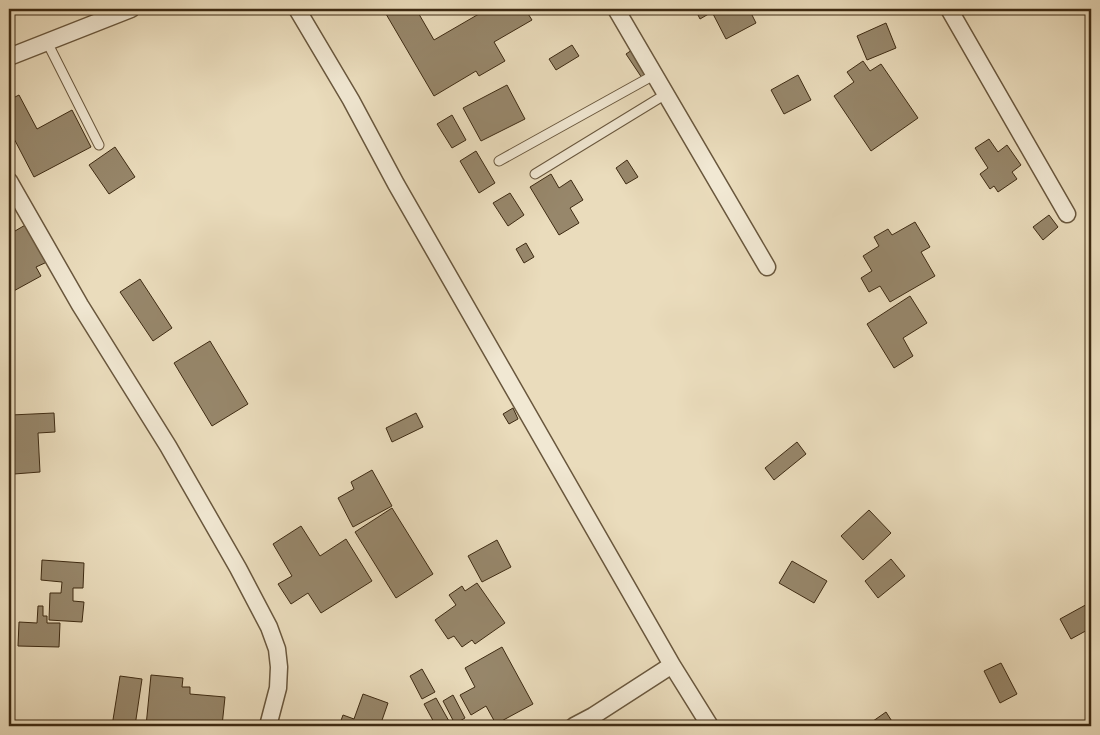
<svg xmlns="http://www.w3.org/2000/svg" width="1100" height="735" font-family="'EB Garamond',serif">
	<rect width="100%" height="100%" fill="#eadcbc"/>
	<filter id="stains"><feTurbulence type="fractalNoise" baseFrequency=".004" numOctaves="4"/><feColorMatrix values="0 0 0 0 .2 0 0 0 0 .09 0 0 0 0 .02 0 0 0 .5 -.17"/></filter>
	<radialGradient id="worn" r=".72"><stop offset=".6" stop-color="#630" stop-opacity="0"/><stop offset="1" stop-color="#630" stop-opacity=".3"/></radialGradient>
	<path fill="#97876b" stroke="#3e2b13" d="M395,9H416L434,40L484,11L482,9H525L532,20L494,42L505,61L479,76L476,71L434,96L386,14Z
		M695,9H742L744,12L749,9L756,23L726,39L712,12L700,19Z
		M886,23L896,48L867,60L857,36Z
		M572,45L579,56L556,70L549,59Z
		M635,48L651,72L642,78L626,54Z
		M863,61L870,71L881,64L918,118L871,151L834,96L854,82L847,72Z
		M798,75L811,100L784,114L771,90Z
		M507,85L525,119L481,141L463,108Z
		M19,95L37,129L72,110L91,147L34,177L9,129V100Z
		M452,115L466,140L452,148L437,124Z
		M989,139L998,152L1007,145L1021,165L1012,172L1017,179L998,192L994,186L990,189L980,174L988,168L975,148Z
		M115,147L135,177L109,194L89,165Z
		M476,151L495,183L479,193L460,161Z
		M627,160L638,177L626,184L616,168Z
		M551,174L559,188L571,180L583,200L570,208L579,223L559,235L530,187Z
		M510,193L524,215L508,226L493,203Z
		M1049,215L1058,227L1043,240L1033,227Z
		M9,222H10L15,231L27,224L47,262L36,267L41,276L10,293L13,299L9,301Z
		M915,222L930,247L921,252L935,276L890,302L880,286L869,292L861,278L872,271L863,256L879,246L874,237L888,229L892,235Z
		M526,243L534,257L524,263L516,249Z
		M140,279L172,328L153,341L120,292Z
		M910,296L927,323L903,338L913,356L894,368L867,324Z
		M210,341L248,404L212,426L174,363Z
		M513,408L518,419L509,424L503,414Z
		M54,413L55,432L38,433L40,472L14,474L11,415Z
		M416,413L423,427L392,442L386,428Z
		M797,442L806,454L774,480L765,468Z
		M372,470L392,506L353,527L338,498L354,489L351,482Z
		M392,508L433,574L396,598L355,532Z
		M869,510L891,533L863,560L841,536Z
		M301,526L320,556L346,539L372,581L321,613L308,593L291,604L278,584L292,576L273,544Z
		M497,540L511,567L482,582L468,556Z
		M891,559L905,576L878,598L865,581Z
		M42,560L84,563L83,588H73V601L84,602L82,622L49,620L50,593H61L62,582L41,580Z
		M792,561L827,581L814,603L779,583Z
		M477,583L505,623L475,644L472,640L462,647L454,636L448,639L435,620L456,605L449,595L462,586L465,591Z
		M1091,602V628L1071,639L1060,619Z
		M38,606H43V616H47V623H60L59,647L18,646L19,622L37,623Z
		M502,647L533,704L496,724L486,706L471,715L460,695L475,687L465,668Z
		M1001,663L1017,694L1000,703L984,671Z
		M422,669L435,692L422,699L410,676Z
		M151,675L183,678L182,687H190V694L225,697L222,726H146Z
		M120,676L142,679L135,726H112Z
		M363,694L388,703L380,726H339L343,715L354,719Z
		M453,695L465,718L455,724L443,701Z
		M436,698L450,723L445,726H436L424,704Z
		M886,712L895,726H866Z
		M323,721L338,726H321Z
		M53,722L63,723V726H53Z"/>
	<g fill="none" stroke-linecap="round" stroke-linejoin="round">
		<defs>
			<path id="lane" d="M47,42L99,145
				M499,161L654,75
				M535,174L666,94"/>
			<path id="street" d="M297,9L351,100L396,184L672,665L593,716L574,726
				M616,9L767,267
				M949,9L1067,214
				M9,57L131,9
				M9,181L80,305L168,446L238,568L269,627L277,649L279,667L278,688L268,726
				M672,665L710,726"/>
		</defs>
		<use href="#lane" stroke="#69573d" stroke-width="11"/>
		<use href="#street" stroke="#69573d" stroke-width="19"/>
		<use href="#lane" stroke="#f1e8d3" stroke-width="9"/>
		<use href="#street" stroke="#f1e8d3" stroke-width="16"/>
	</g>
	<rect width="1100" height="735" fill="none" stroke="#eadcbc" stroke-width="30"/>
	<rect x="10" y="10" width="1080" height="715" fill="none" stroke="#3e2b13" stroke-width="2.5"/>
	<rect x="15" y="15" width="1070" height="705" fill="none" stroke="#3e2b13"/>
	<rect width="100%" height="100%" filter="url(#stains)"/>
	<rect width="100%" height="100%" fill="url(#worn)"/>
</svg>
